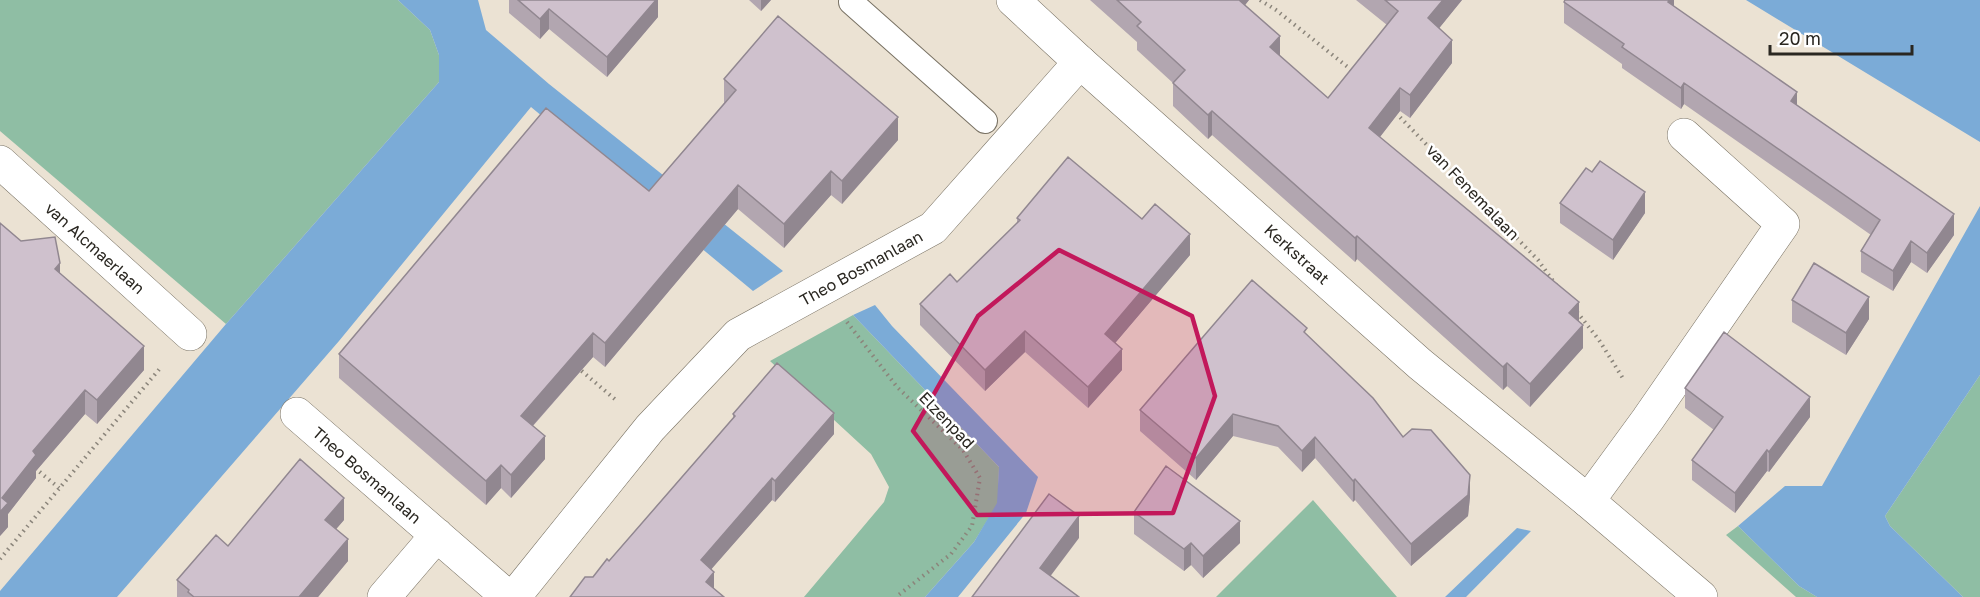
<svg xmlns="http://www.w3.org/2000/svg" width="1980" height="597" font-family="'Golos Text',sans-serif">
	<rect width="100%" height="100%" fill="#ebe2d3"/>
	<path fill="#8fbea4" d="M0,0H398L430,30L439,55V82L226,324L0,131Z
		M853,315L999,467L998,503L974,542L925,597H804L884,502L889,487L871,454L770,361Z
		M1980,375V597H1963L1890,526L1885,516Z
		M1313,500L1397,597H1216Z
		M1738,526L1799,586L1817,597H1796L1726,535Z"/>
	<path fill="#7babd7" d="M398,0H478L486,30L549,84L783,271L753,291L531,107L339,341L117,597H0V591L226,324L439,82V55L430,30Z
		M1746,0H1980V142Z
		M1980,206V375L1885,516L1890,526L1963,597H1817L1799,586L1738,526L1785,486H1822Z
		M875,305L892,326L1038,477L1026,513L958,597H925L974,542L997,503L999,467L853,315Z
		M1517,528L1531,531L1466,597H1445Z"/>
	<g fill="none" stroke-linecap="round" stroke-linejoin="round">
		<defs>
			<path id="lane" d="M853,0L851,2L985,121"/>
			<path id="street" d="M0,162L190,334
				M297,414L508,597
				M1588,501L1648,419L1783,224L1684,135
				M384,597L437,535
				M514,597L650,428L738,335L933,228L1080,62"/>
			<path id="secondary" d="M1013,0L1080,62L1420,364L1588,501L1701,597"/>
		</defs>
		<use href="#lane" stroke="#797264" stroke-width="26"/>
		<use href="#street" stroke="#797264" stroke-width="34"/>
		<use href="#secondary" stroke="#797264" stroke-width="34"/>
		<path stroke="#8b857b" stroke-width="4" stroke-dasharray="1.5 4.5" stroke-linecap="butt" d="M1260,0L1276,10L1354,72
			M1396,113L1538,260L1556,285
			M1577,312L1599,340L1624,380
			M847,322L897,387L963,450L980,478L972,526L951,554L896,597
			M577,367L617,401
			M35,468L59,488
			M0,559L162,366"/>
		<use href="#lane" stroke="#fff" stroke-width="24"/>
		<use href="#street" stroke="#fff" stroke-width="33"/>
		<use href="#secondary" stroke="#fff" stroke-width="33"/>
	</g>
	<path fill="#b2a6b0" d="M509,0H658V17L607,77L549,29L540,39L509,13Z
		M749,0H771L761,11Z
		M1090,0H1249L1245,5L1280,56L1328,98L1387,25L1356,0H1462L1439,28L1452,63L1410,118L1400,111L1380,137L1579,321L1583,348L1530,407L1507,386L1503,390L1357,259L1355,262L1212,135L1208,139L1173,106V83L1137,50V42Z
		M1674,0V6L1797,105L1954,235L1927,273L1911,262L1893,291L1861,272V251L1871,235L1684,104L1681,109L1622,68V64L1564,23V2Z
		M724,79L898,140L842,204L831,195L784,248L738,209L605,367L593,357L533,426L545,459L511,498L501,488L486,505L339,378V354L649,191L724,103Z
		M1560,203L1645,213L1613,260L1560,223Z
		M1017,218L1142,219L1190,255L1115,343L1122,370L1088,408L1025,352L985,391L920,325V304L957,282L1017,223Z
		M60,274L144,370L97,424L85,414L36,471V478L8,514V527L0,536Z
		M1792,300L1869,319L1846,355L1792,322Z
		M1307,335L1403,437L1470,497L1468,516L1411,566L1355,500L1353,502L1315,458L1302,472L1278,447L1233,436L1196,480L1140,431V410Z
		M1685,388L1810,417L1769,472L1767,471L1735,513L1692,480V460L1714,430L1685,408Z
		M733,414L834,434L775,502L772,500L711,569L714,589L593,577L609,561L733,418Z
		M1134,512L1240,543L1203,578L1191,565L1184,571L1134,534Z
		M344,520L336,529L348,561L318,597H177V580Z"/>
	<path fill="#918790" d="M656,0H658V17L607,77V57Z
		M761,0H771L761,11Z
		M1234,0H1249L1234,19Z
		M1443,0H1462L1428,42V18Z
		M1669,0H1674V14L1668,2Z
		M549,9V29L540,39V19Z
		M1280,36V60L1270,47Z
		M1452,40V63L1410,118V95Z
		M1684,83V104L1681,109V88Z
		M1400,88V111L1369,151V128Z
		M1797,92V113L1791,101Z
		M1212,111V135L1208,139V115Z
		M898,117V140L842,204V181Z
		M831,171V195L784,248V224Z
		M738,185V209L605,367V343Z
		M1645,192V213L1613,260V240Z
		M1954,214V235L1927,273V253Z
		M1190,234V255L1105,355V334Z
		M1357,236V259L1355,262V238Z
		M1911,241V262L1893,291V271Z
		M60,263V287L55,269Z
		M1869,297V319L1846,355V333Z
		M1579,302V325L1569,313Z
		M1583,325V348L1530,407V384Z
		M1025,331V352L985,391V370Z
		M593,333V357L521,439V416Z
		M144,346V370L97,424V400Z
		M1122,349V370L1088,408V387Z
		M1507,363V386L1503,390V367Z
		M85,390V414L36,471V478L8,514V527L0,536V512L2,498L33,451Z
		M1810,397V417L1769,472V452Z
		M834,413V434L775,502V481Z
		M1233,414V436L1196,480V458Z
		M545,436V459L511,498V475Z
		M1315,437V458L1302,472V451Z
		M1767,450V471L1735,513V493Z
		M501,465V488L486,505V481Z
		M1470,475V497L1468,516L1411,566V544Z
		M772,478V500L701,581V560Z
		M1355,479V500L1353,502V481Z
		M344,498V520L325,542V520Z
		M1079,516V538L1040,590V568Z
		M1240,521V543L1203,578V556Z
		M348,539V561L318,597H299Z
		M1191,543V565L1184,571V549Z
		M714,572V594L706,582Z"/>
	<path fill="#cfc1cd" stroke="#918790" stroke-width="1.5" d="M518,0H656L607,57L549,9L540,19Z
		M1117,0H1239L1280,36L1270,47L1328,98L1398,11L1385,0H1443L1428,18L1452,40L1410,95L1400,88L1369,128L1579,302L1569,313L1583,325L1530,384L1507,363L1503,367L1357,236L1355,238L1212,111L1208,115L1173,83L1185,70L1137,26L1141,22Z
		M1565,0H1669L1668,2L1797,92L1791,101L1954,214L1927,253L1911,241L1893,271L1861,251L1880,220L1684,83L1681,88L1622,47L1624,44L1564,2Z
		M778,16L898,117L842,181L831,171L784,224L738,185L605,343L593,333L521,416L545,436L511,475L501,465L486,481L339,354L546,108L649,191L736,90L724,79Z
		M1068,157L1142,219L1155,204L1190,234L1105,334L1122,349L1088,387L1025,331L985,370L920,304L950,274L957,282L1020,220L1017,218Z
		M1600,161L1645,192L1613,240L1560,203L1586,168L1592,172Z
		M0,223L21,241L55,237L60,263L55,269L144,346L97,400L85,390L33,451L36,455L2,498L8,503L0,512Z
		M1814,263L1869,297L1846,333L1792,300Z
		M1252,280L1307,328L1304,332L1373,398L1403,437L1412,429L1431,430L1470,475L1468,495L1411,544L1355,479L1353,481L1315,437L1302,451L1278,426L1233,414L1196,458L1140,410Z
		M1724,332L1810,397L1769,452L1767,450L1735,493L1692,460L1723,417L1685,388Z
		M777,363L834,413L775,481L772,478L701,560L714,572L706,582L724,597H570L585,577H593L607,559L609,561L735,416L733,414Z
		M300,459L344,498L325,520L348,539L299,597H194L188,592L189,590L177,580L216,535L228,546Z
		M1166,466L1240,521L1203,556L1191,543L1184,549L1134,512Z
		M1049,494L1079,516L1040,568L1079,597H972Z"/>
	<path fill="#c2185b" fill-opacity="0.2" stroke="#c2185b" stroke-width="4.5" stroke-linejoin="round" d="M1059,250L1192,316L1215,396L1173,513L977,515L913,431L978,316Z"/>
	<g text-anchor="middle" stroke-width="5" stroke-linejoin="round" paint-order="stroke">
		<g font-size="16" fill="#2a2721" stroke="#fff">
			<text transform="translate(1473 192) rotate(46)" y="6">van Fenemalaan</text>
			<text transform="translate(95 248) rotate(42)" y="6">van Alcmaerlaan</text>
			<text transform="translate(1297 254) rotate(42)" y="6">Kerkstraat</text>
			<text transform="translate(861 268) rotate(-29)" y="6">Theo Bosmanlaan</text>
			<text transform="translate(947 420) rotate(46)" y="6">Elzenpad</text>
			<text transform="translate(367 475) rotate(41)" y="6">Theo Bosmanlaan</text>
		</g>
	</g>
	<path d="M1770 45v9h142v-9" fill="none" stroke="#2a2721" stroke-width="3"/>
	<text x="1779" y="45" font-size="18" fill="#2a2721" stroke="#ffffff" stroke-width="4.5" paint-order="stroke">20 m</text>
</svg>
